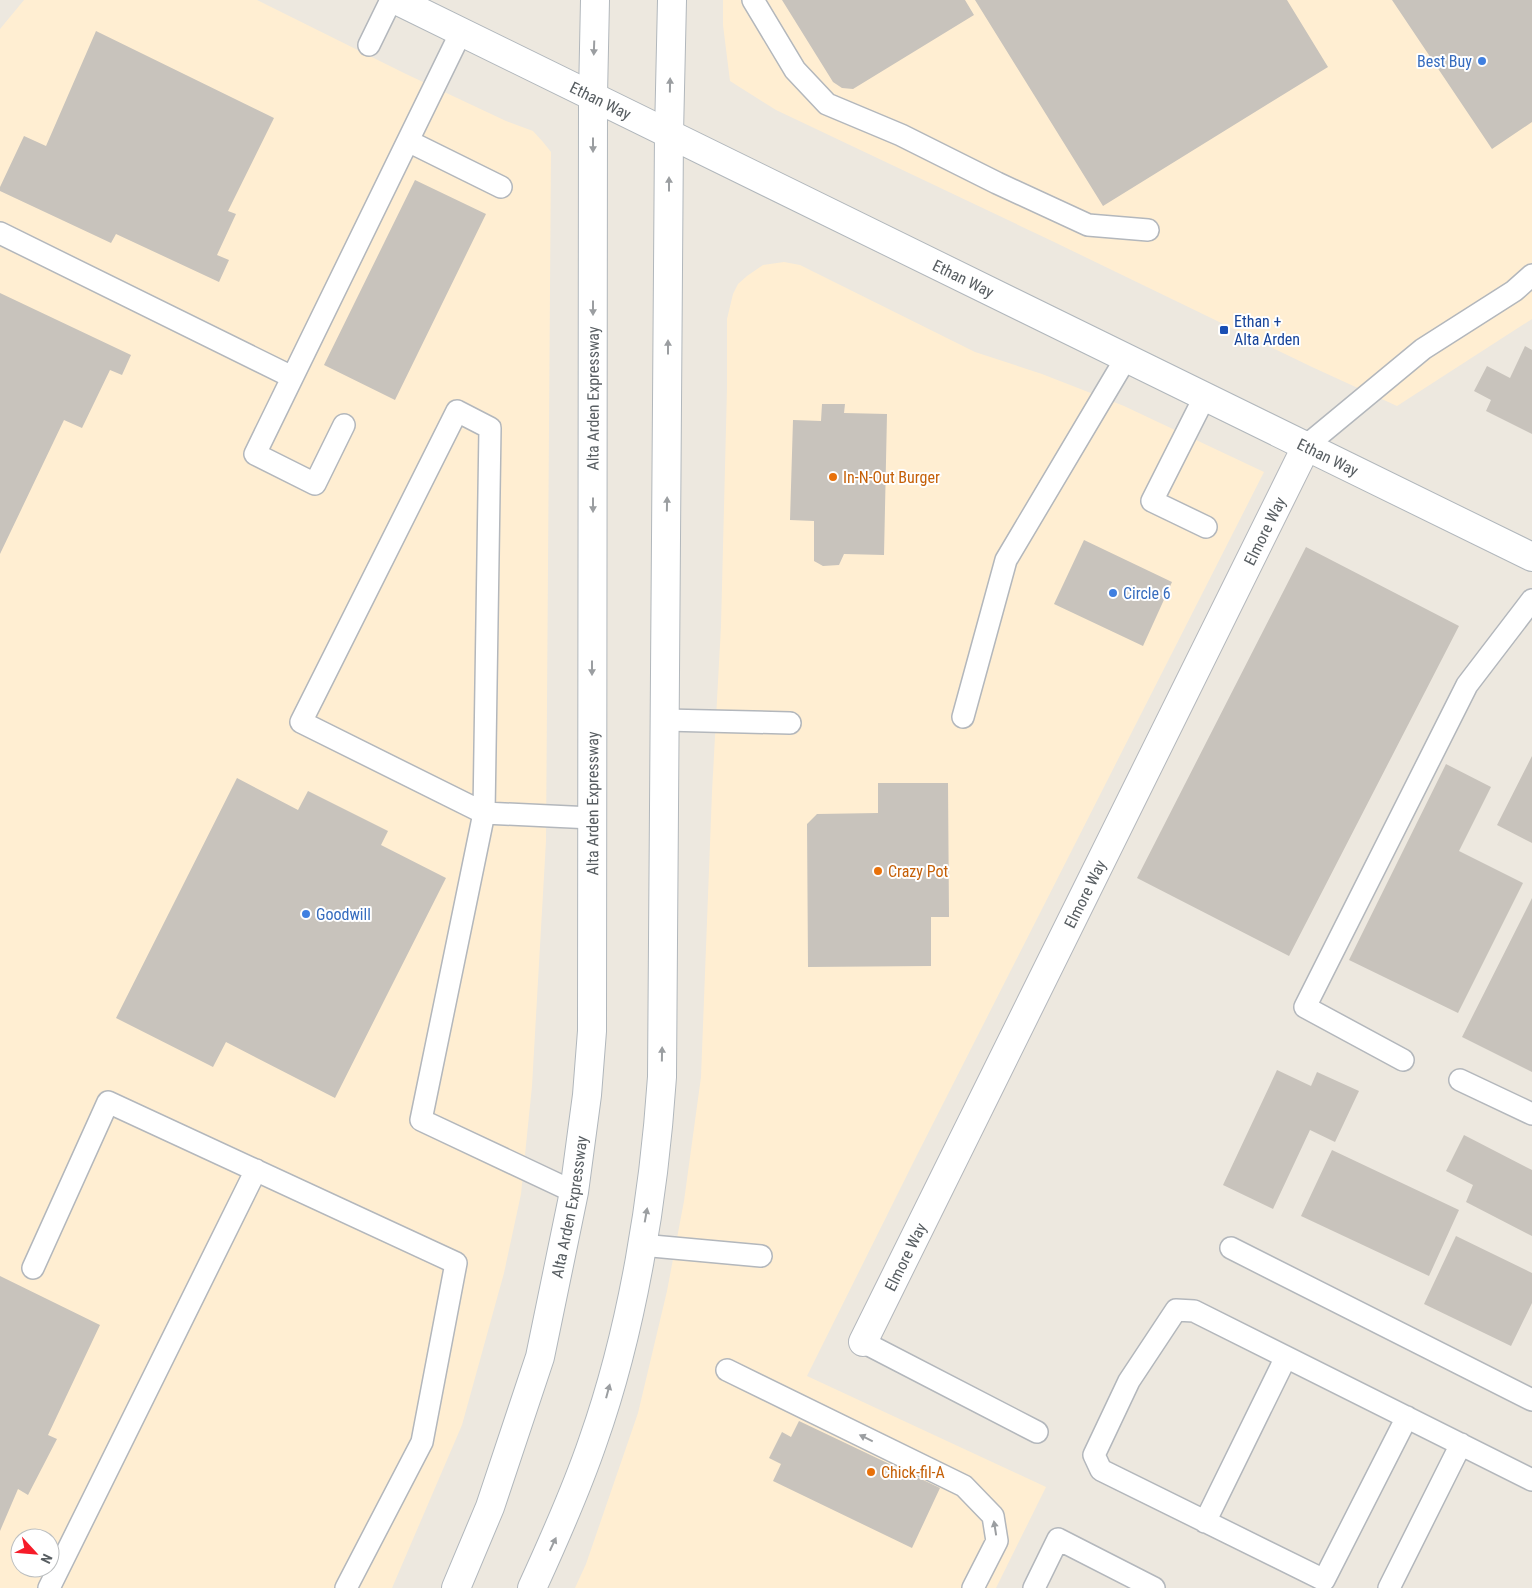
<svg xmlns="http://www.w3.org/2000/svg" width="1532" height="1588" font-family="'Roboto Condensed',sans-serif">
	<rect width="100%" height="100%" fill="#ede8df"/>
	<path fill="#ffeed2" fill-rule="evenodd" d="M24,0H257L406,74L506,121L533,131L543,142L551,152L546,841L532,1086L521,1194L504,1273L462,1425L392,1588H0V29ZM20,1538H50V1568H20Z
		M723,0H1532V319L1397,406L1312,367L1052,241L776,110L730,81L723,25Z
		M784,262L800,265L975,352L1042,374L1124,406L1264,472L915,1159L807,1376L1046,1487L996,1588H575L586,1564L638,1413L667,1291L684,1201L701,1077L712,792L721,626L727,388V319L733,294L738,284L747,276L763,265Z"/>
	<path fill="#c8c3bc" d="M782,0H965L974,15L853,89L842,88L833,82Z
		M975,0H1287L1328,67L1103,206Z
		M1392,0H1532V122L1492,149Z
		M96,31L274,118L228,211L236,214L217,255L229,260L219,282L116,234L111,243L0,191V187L24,136L46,146Z
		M415,180L486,214L395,400L324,365Z
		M0,293L131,355L122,375L110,370L82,428L64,420L0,554Z
		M1525,346L1532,350V434L1486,411L1491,400L1474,391L1487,366L1510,378Z
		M822,404H845L844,413L887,414L884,555L844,554L839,565L823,566L814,561V521L790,520L793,420L821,421Z
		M1084,540L1172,582L1143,646L1054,604Z
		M1306,547L1459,626L1289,956L1137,878Z
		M1532,756V843L1497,825Z
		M1446,764L1491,787L1459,851L1523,883L1458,1013L1349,960Z
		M237,778L298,810L308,791L388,831L381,845L446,878L335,1098L226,1042L213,1067L116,1018Z
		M878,783H948L949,917H931V966L808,967L807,824L817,814L878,813Z
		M1532,898V1072L1462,1037Z
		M1277,1070L1311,1086L1317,1072L1359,1091L1335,1142L1310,1130L1273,1209L1223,1185Z
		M1464,1135L1532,1170V1236L1466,1202L1473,1185L1446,1171Z
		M1332,1150L1459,1210L1429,1276L1301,1216Z
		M1456,1236L1532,1273V1303L1511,1346L1424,1304Z
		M0,1276L100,1325L48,1435L57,1439L28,1495L18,1489L0,1531Z
		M799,1421L940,1488L912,1548L773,1481L781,1464L769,1458L782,1432L791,1437Z"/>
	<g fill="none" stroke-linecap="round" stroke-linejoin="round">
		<defs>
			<path id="lane" d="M753,0L795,70L827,104L901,135L997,183L1088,225L1148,230
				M369,45L391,0
				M408,141L501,187
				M0,233L292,377
				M1205,396L1152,501L1206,527
				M457,411L490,428L484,813L301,722Z
				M344,425L315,484L255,454L461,32
				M1307,445L1423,349L1514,291L1532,275
				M963,717L1006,560L1126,358
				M665,720L790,723
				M1403,1060L1305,1007L1467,685L1532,600
				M1460,1080L1532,1114
				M574,1192L421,1120L484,813L592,818
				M641,1245L761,1256
				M1231,1248L1532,1400
				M33,1268L108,1102L456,1263L422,1442L346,1588
				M863,1342L1037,1432
				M727,1370L964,1486L993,1516L997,1541L973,1588
				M1407,1417L1324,1580L1101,1470L1094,1455L1129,1381L1176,1310L1194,1311L1532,1480
				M1205,1522L1286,1357
				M49,1588L256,1170
				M1034,1588L1058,1539L1154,1588
				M1389,1588L1461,1444"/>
			<g id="street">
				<path id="s1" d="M863,1342L1307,445"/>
			</g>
			<g id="secondary">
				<path id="s2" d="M396,0L1532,557"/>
				<path id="s3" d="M456,1588L490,1507L540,1357L574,1192L587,1095L592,1031L593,96L595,0"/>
				<path d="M532,1588C554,1540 576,1491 593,1441C633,1328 654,1196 662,1077L669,134L672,0"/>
			</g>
		</defs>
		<use href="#lane" stroke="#b3b7bc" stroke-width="24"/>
		<use href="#street" stroke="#b3b7bc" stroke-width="30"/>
		<use href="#secondary" stroke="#b1b7bc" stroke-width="30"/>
		<use href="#lane" stroke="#fff" stroke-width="21"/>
		<use href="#street" stroke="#fff" stroke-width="28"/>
		<use href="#secondary" stroke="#fff" stroke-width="28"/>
	</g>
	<defs><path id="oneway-solid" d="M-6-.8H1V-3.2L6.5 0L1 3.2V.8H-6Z" transform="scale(1.25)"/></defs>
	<g fill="#9b9ea1">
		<use href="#oneway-solid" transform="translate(594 48) rotate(92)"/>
		<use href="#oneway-solid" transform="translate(670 85) rotate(-89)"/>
		<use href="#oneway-solid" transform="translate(593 145) rotate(90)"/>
		<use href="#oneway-solid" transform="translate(669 184) rotate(-90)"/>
		<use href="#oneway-solid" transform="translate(593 308) rotate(90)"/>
		<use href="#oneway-solid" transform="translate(668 347) rotate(-90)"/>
		<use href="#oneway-solid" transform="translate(667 504) rotate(-89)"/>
		<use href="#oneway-solid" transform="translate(593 505) rotate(90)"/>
		<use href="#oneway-solid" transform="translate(592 668) rotate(90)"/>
		<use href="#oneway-solid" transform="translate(662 1054) rotate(-89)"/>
		<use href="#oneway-solid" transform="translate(646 1215) rotate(-80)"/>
		<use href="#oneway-solid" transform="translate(608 1391) rotate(-75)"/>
		<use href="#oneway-solid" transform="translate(866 1438) rotate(-154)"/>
		<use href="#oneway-solid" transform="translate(995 1528) rotate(-99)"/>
		<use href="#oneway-solid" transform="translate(553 1544) rotate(-65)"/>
	</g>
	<g fill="#3f7fe0" stroke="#fff" stroke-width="2">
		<circle cx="1482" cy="61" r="5"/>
		<circle cx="1113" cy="593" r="5"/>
		<circle cx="306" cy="914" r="5"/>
	</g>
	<rect fill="#1a4fb4" stroke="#fff" stroke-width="2" x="1219" y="325" width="10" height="10" rx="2.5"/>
	<g fill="#e8710a" stroke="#fff" stroke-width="2">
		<circle cx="833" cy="477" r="5"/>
		<circle cx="878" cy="871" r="5"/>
		<circle cx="871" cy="1472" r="5"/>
	</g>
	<g text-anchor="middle" stroke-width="4" stroke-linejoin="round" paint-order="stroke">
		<g font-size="16" fill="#366cbe" stroke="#fff" text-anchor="start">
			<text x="1472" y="67" text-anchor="end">Best Buy</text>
			<text x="1123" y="599">Circle 6</text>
			<text x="316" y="920">Goodwill</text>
		</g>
		<g font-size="16" fill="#585e62" stroke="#fff">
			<text dy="6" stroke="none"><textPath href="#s2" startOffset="228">Ethan Way</textPath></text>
			<text dy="6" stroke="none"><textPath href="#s2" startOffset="632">Ethan Way</textPath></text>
			<text dy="6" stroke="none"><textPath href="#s3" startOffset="1209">Alta Arden Expressway</textPath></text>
			<text dy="6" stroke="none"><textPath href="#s2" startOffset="1038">Ethan Way</textPath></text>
			<text dy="6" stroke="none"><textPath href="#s1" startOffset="905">Elmore Way</textPath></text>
			<text dy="6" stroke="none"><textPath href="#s3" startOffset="804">Alta Arden Expressway</textPath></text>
			<text dy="6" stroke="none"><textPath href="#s1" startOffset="500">Elmore Way</textPath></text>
			<text dy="6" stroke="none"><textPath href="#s3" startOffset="399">Alta Arden Expressway</textPath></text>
			<text dy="6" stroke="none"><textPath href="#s1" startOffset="95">Elmore Way</textPath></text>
		</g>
		<g font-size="16" fill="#164399" stroke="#fff" text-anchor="start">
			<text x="1234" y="327">Ethan +<tspan x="1234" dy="18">Alta Arden</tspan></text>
		</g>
		<g font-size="16" fill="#c56008" stroke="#fff" text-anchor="start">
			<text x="843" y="483">In-N-Out Burger</text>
			<text x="888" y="877">Crazy Pot</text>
			<text x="881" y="1478">Chick-fil-A</text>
		</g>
	</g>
	<g transform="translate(35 1553) rotate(116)"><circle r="24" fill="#ffffff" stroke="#bcbfc0"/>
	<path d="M0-4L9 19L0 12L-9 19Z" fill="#f61c29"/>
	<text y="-8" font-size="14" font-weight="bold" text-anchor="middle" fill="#585e62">N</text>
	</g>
</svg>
